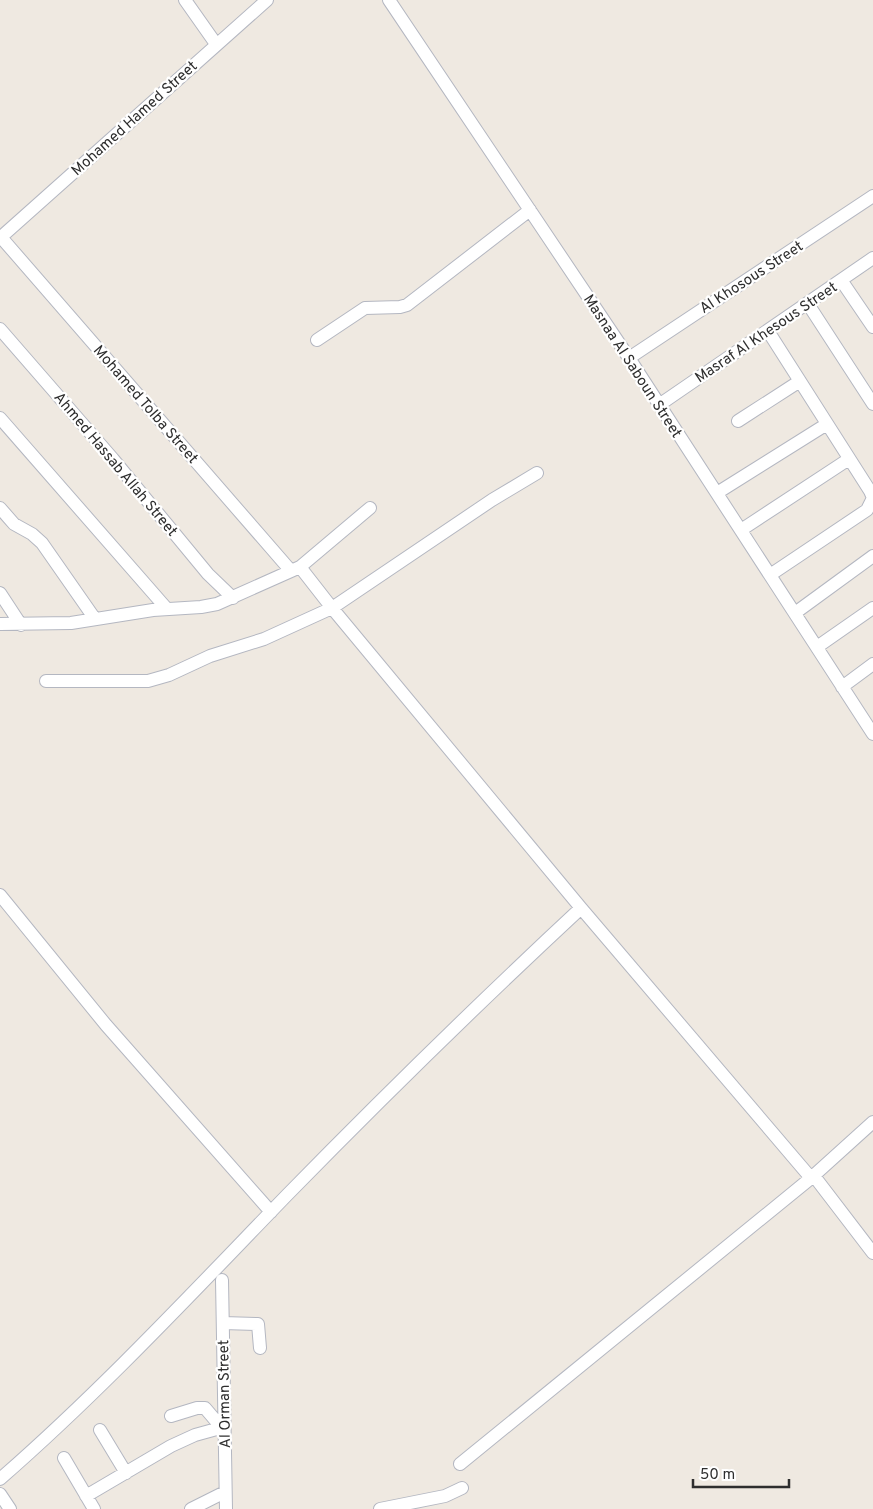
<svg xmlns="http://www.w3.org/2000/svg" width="873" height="1509" font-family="Overpass,sans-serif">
	<rect width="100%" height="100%" fill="#efe9e1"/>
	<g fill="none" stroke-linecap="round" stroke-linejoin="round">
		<defs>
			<path id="minor" d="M185,0L216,44
				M389,0L629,358L873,734
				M0,236L291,571
				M0,238L267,0
				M841,280L873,327
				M808,304L873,404
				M0,329L113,459L208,574L233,598
				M768,331L870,491L873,498L867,510L770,575
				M317,340L365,308L400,307L407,305L530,210
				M629,358L873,196
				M659,405L873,258
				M0,418L167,609
				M738,421L800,381
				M717,493L827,424
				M0,508L14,524L32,534L42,543L95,619
				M741,530L849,459
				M300,567L332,608L581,908L811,1178
				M0,593L21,625
				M795,613L873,556
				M0,624L71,623L153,610L201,607L217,604L300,567L370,508
				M817,647L873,608
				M46,681H148L169,675L210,656L264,639L332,608L492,500L537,473
				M842,687L873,664
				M0,895L106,1025L271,1212
				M814,1176L873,1253
				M222,1280L226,1509
				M223,1323L258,1324L260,1348
				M171,1416L197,1408H205L222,1428
				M100,1430L126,1473
				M64,1458L94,1509
				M460,1464L811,1178L873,1122
				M0,1479C102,1390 194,1291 288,1194C383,1097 481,1001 581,908
				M0,1494L10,1509
				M86,1496L171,1446L195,1435L224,1427
				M191,1509L225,1492
				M380,1509L445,1496L462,1488"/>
		</defs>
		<use href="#minor" stroke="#b4b7c1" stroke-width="14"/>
		<use href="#minor" stroke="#fff" stroke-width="12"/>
	</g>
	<g text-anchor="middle" stroke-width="4.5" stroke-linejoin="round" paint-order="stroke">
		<g font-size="15" fill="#2e2e2e" stroke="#fff">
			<text transform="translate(134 118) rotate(-42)" y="5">Mohamed Hamed Street</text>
			<text transform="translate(751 277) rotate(-33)" y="5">Al Khosous Street</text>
			<text transform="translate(766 332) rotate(-34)" y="5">Masraf Al Khesous Street</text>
			<text transform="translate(633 366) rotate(57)" y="5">Masnaa Al Saboun Street</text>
			<text transform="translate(146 404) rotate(49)" y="5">Mohamed Tolba Street</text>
			<text transform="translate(116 464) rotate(50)" y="5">Ahmed Hassab Allah Street</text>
			<text transform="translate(224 1394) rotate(-91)" y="5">Al Orman Street</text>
		</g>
	</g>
	<path d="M693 1479v8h96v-8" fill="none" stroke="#2e2e2e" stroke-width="2.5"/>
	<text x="700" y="1479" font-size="15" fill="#2e2e2e" stroke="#ffffff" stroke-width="4" paint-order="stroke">50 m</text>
</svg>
